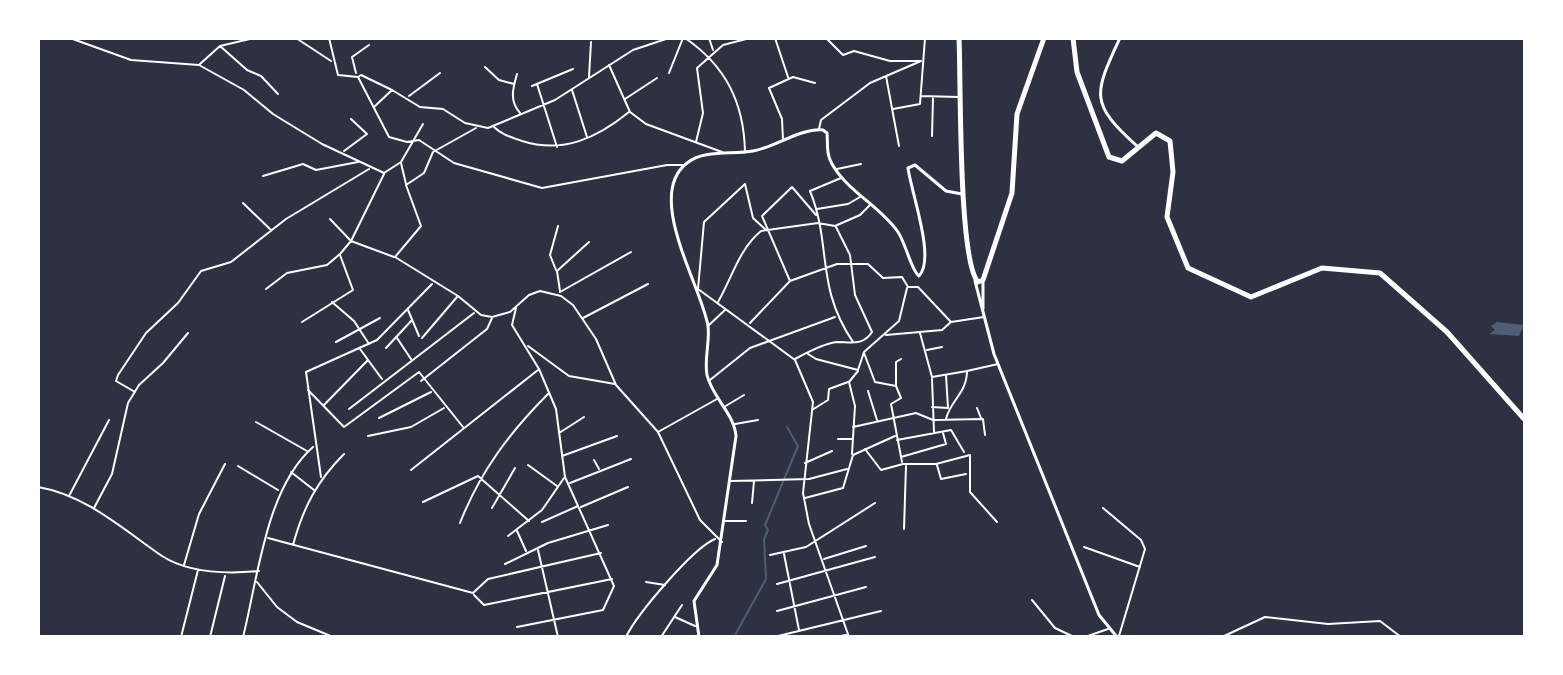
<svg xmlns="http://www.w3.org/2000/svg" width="1563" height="675" font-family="Helvetica,sans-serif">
	<rect width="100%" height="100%" fill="#2d3142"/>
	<path fill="#4f5d75" d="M1497,322L1524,325L1519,336L1489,334L1495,330L1491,326Z"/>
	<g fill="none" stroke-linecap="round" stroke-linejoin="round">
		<path stroke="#4f5d75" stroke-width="2" d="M734,637L766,579L764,539L768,530L765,525L798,446L787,427"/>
		<path stroke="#fff" stroke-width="2" d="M70,38L131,60L199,65L244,90L273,114L322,144L384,173L401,162L423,124
			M296,38L331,61
			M329,38L338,75L358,77
			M685,38C726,66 744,103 745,152
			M709,38L713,50
			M775,38L788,77
			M826,38L843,55L854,51L890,61H920
			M220,46L247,70L261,76L278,94
			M200,64L220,46L254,38
			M609,65L630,112L646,124L722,152
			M485,67L499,80L514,84
			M356,73L352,57L369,45
			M669,73L683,38
			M517,74C513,88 509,101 520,113
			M886,76L899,146
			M589,77L591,42
			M537,84L557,147
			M532,86L573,69
			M392,90L420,107L443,109L465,123L488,128L555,100L633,50L669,38
			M572,90L587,137
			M409,96L440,73
			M921,96L959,97
			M625,99L657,78
			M374,107L392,90L361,75L358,77L389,137L407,142L419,140L454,163L542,188L667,165H683
			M893,109L920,104L925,38
			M494,127C502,135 511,137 522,141C563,154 597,138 629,112
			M476,128L433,152L424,173L406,185L421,226L395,257L458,296L481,315L492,317L510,312L529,295L540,291L561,296L573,305L596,339L616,385L658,432L700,520L722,542
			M819,129L821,120L870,83L921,61
			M932,136L933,98
			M783,140L782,119L769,88L793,77L815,83
			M696,142L703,113L697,68L723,45L750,38
			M344,151L367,134L351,119
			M401,163L406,184
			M837,169L861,164
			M263,176L303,164L316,170L358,162
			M841,178L810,191C832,245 815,286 853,342
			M243,203L271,230
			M817,209L848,204L860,197
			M330,219L351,241L394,257
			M765,229L753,218L745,184L704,222L698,289L795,360L813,402L803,493L809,524L849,637
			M556,270L550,255L558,226
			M790,281L837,264H868L883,278L902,277L908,287H918L951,322L984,317
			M266,289L287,273L327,265L340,254L351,241L384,174
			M560,291L557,271L589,242
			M560,292L631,252
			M332,302L354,321L369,344
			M718,302C732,278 739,249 761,231L818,223L835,226L860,215L870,205
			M516,308L512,325L539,369L556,409L565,477L614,586L603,610L517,627
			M408,310L419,336
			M583,318L648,284
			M302,322L353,290L340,255
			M750,323L790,281L762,216L792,187L816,215
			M709,325L725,310
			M920,333L932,377L967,371
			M886,335L942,330L951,322
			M397,338L411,359
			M422,338L457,297
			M336,342L380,318
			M528,346L569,376L615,384
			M386,348L412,320
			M360,349L382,379
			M927,350L942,347
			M864,353L875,382L896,386
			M808,354L816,359L858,370L864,352L899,321L907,288
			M795,359C806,353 825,343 837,342C851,342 863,346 872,332L855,295L850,255L836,227
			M901,359L896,362V386L901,398L891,404L902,462
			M932,379L934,432
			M710,380L750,348L835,317
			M421,381L487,329L492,318
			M308,390L344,427L419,372L463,427
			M868,391L877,420
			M135,392L116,381L118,375L146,333L178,303L201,271L231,262L286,219L369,169
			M324,405L368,360
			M724,407L744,395
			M932,407L948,408L946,375
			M977,408L981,418
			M349,409L474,313
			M812,410L828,400L829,389L848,382
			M379,418L431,392
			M946,419C950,401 967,393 967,371L998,364
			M256,422L307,451
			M735,424L758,420
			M853,427L916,413L933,420L983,419L985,435
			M658,432L717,399
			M559,433L584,417
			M368,436L411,427L444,408
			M838,439H852
			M897,440L951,430L964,452
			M865,449L881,470L903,464H936L970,455V492L997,522
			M852,454L855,406L849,382L858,371
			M562,456L617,436
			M901,457L946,444L943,433
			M594,460L599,469
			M805,463L832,451
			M528,465L557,486
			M937,465L941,479L966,474
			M238,466L278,490
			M411,470L538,370
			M291,472L314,490
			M321,477L306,372L377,340L432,284
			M731,481L809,479L847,469
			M570,483L631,459
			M38,487C86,495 124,530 162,556C190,574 228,574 259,571
			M69,496L109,420
			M805,498L843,488L853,455L895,436
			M423,502L478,476L529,521
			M752,503L754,481
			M581,507L628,487
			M94,508L112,474L128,403L139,385L163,363L188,333
			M492,508L515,468
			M1103,508L1141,540L1145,549L1119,636
			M725,521H746
			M542,522L578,506
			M460,523C480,472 509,433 548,394
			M904,529L906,466
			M517,531L526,551
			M508,536L542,510L564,478
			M268,538L473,593L488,579L601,553
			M293,545C303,508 317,481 344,454
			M1084,547L1140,567
			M538,550L558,637
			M784,554L799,630
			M770,555L806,547L875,503
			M824,559L866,546
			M505,564L548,543L608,525
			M184,565L199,514L225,464
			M257,582L277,607L297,622L333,637
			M646,582L665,585
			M777,584L875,557
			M474,595L484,605L612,579
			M1032,600L1055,628L1074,637
			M777,611L866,587
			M675,617L695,626
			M181,637L198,570
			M210,637L225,576
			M243,637C258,578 266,488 313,447
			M626,637C637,614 693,548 715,539
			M661,637L682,605
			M774,637L881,611
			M835,637L846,635
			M1085,637L1108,629
			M1222,637L1265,617L1328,624L1380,621L1401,637"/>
		<path stroke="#fff" stroke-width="3" d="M1120,38C1094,94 1089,103 1137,146
			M975,281L994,354L1099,615L1117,637
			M983,281V309
			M699,637L694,601L717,565L736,436C734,413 712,397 707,375C704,359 710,342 708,326C702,287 644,196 687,163C705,149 732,155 753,151C776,147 800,128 823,130L827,133C828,144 826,154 832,164C848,192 880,206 898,232C906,244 911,270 919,276C936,259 911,192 908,168L915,165L946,191L962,194"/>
		<path stroke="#fff" stroke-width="5" d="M959,38C961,78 958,260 978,282L983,280L1012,193L1017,114L1044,38
			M1073,38L1077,72L1109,157L1122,161L1156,133L1170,141L1173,172L1167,217L1188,268L1251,297L1322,268L1380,273L1447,332L1525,420"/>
	</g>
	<rect width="1563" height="675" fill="none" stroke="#ffffff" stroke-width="80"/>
</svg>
